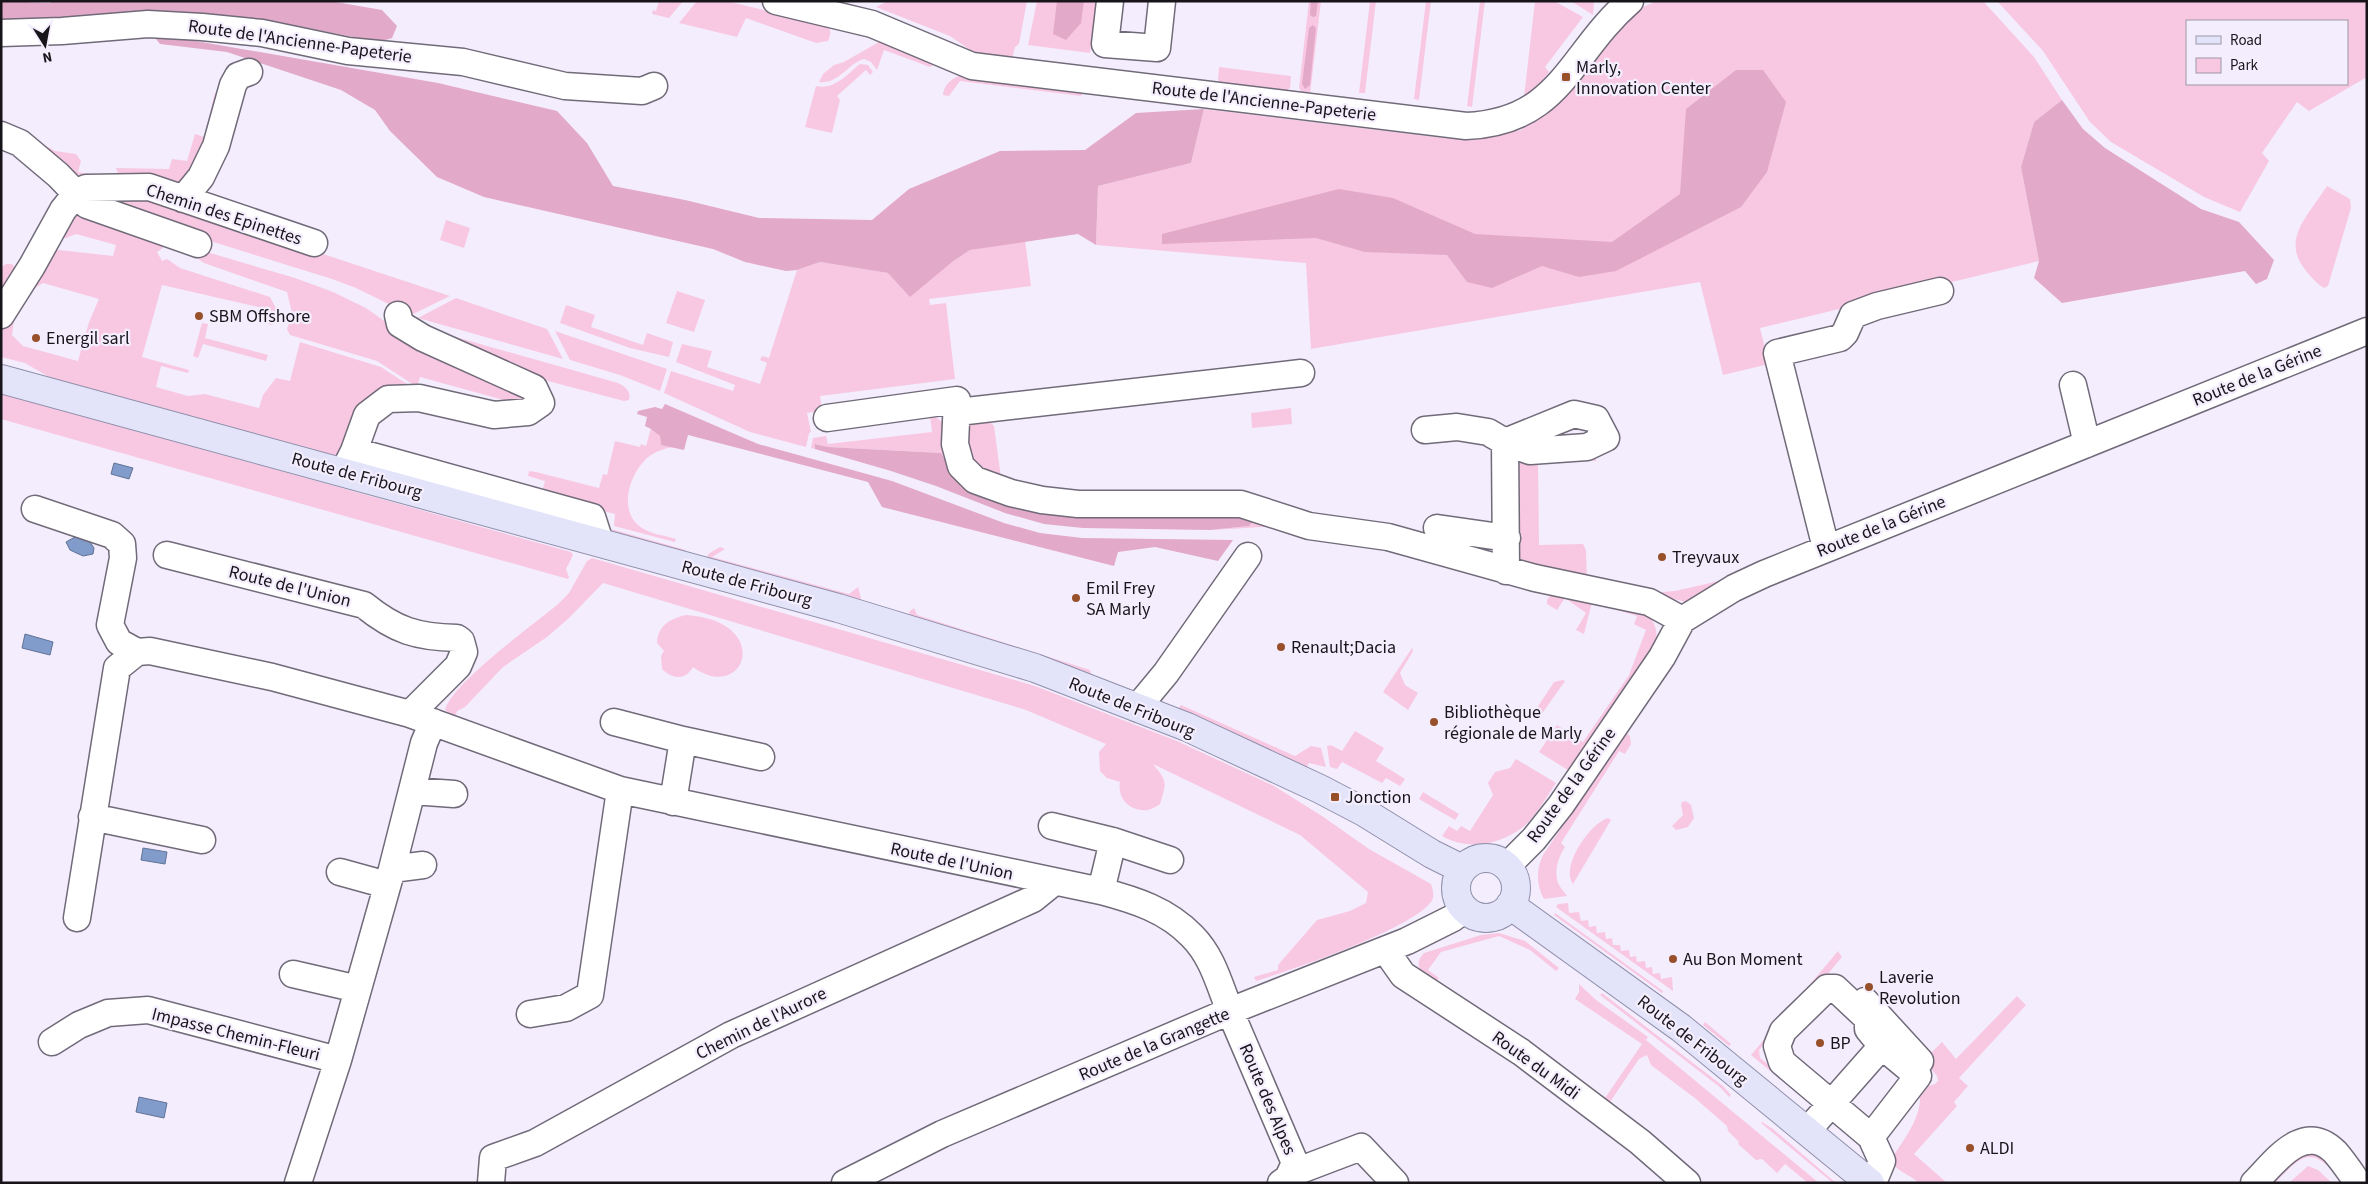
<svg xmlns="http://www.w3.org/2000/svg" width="2368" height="1184" font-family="'Source Sans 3',sans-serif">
	<rect width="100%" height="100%" fill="#f4edfe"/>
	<path fill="#f8c8e2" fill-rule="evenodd" d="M659,1H683L669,18L652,14L653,10L656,11Z
		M697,1H726L826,25C832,30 831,34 828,41L816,43L746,18L737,37L679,23Z
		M888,1H1027L1019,44L1015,47L1011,63L973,52L950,36L876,7Z
		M1037,1H1097L1090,53L1028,45Z
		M1309,1H1321L1310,94L1302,93L1299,88Z
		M1370,1H1376L1365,93H1359Z
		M1426,1H1431L1419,100L1414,99Z
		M1480,1H1485L1472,107L1467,106Z
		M1535,1H1554L1583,17L1545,67L1549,72L1535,90L1524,97Z
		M1571,1H1594L1593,15Z
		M1657,1H1983L2034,57L2062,100L2034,122L2021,167L2039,261L1760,328L1769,364L1723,375L1700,282L1311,349L1306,263L1096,245L1098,186L1191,163L1204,109L1452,139L1521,130L1572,90L1623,24L1641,8Z
		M1997,1H2366L2367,77L2309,111L2297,102L2262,153L2269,161L2240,212L2204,197L2111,142L2090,122L2043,51ZM2187,21H2347V84H2187Z
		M879,42L935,64L930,67L884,50L877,70L871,62L864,59C847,64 838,85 819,82L823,74L834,65L844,62Z
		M860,64L868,65L873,72L870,75L866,70L837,96L840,100L832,133L805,127L816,86C835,90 846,75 860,64Z
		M1219,67L1291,76L1290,88L1284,92L1222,85L1218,80Z
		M966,74L1082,91L1083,94L1081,96L960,81L949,96L943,95C944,83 956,75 966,74Z
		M215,93L220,94L201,165L180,186L120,180L116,168L169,169L172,159L187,161L195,134L204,137Z
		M1,121L55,151L76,154L81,161L78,172L95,175L94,178L75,174L1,125Z
		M2327,186L2350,199L2351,208L2328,286L2324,288C2317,284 2312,278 2307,272C2279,240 2309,215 2327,186Z
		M145,195L450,296L411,315L356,288L332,279L168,228L97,197Z
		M74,211L140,232L141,238L155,242L159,241L163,248L157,252L162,261L167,259L180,268L270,297L277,310L272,325L268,324L271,310L162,285L142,357L189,370L188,373L161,366L156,387L188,396L205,394L259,408L263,395L276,378L290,381L300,342L381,367L416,390L346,449L337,455L324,457L59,383L25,363L1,357V327L15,315L12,335L23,346L78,361L89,322L99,299L43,283L28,292L50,249L113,256L116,245L76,234L66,238L57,236Z
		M446,220L470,228L464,248L440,240Z
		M1025,240L1031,286L929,299L930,305L946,303L955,379L820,396L822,410L807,413L811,432L809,433L806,447L750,432L664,393L671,371L733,391L735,385L676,362L682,344L712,351L707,367L760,384L767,363L760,360L762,356L769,358L797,270L820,262L888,273L952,262L970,250Z
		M190,247L295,278L333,292L366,308L411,340L531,393L525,406L420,377L417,387L377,361L290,335L287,329L292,313L287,292L204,263L191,254Z
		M6,264H12L16,269L1,304V267Z
		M677,291L705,300L694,332L666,323Z
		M456,298L547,329L563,359L418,318Z
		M566,305L595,315L591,327L643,345L647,333L673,342L669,357L630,348L560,323Z
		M202,323L208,324L205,338L268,355L266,361L203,344L198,358L193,356Z
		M424,328L618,383C626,387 631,391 629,400L624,401L525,375Z
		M555,331L667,369L660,391L620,375L570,360Z
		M1,393L571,552L573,555L566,569L569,577L568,579L1,419Z
		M1291,408L1292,424L1252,428L1251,413Z
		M930,416L937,418L942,422L963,480L1229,510L1283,526L1210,530L1248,526L1251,522L1240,518L1064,514L1014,506L961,487L941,453L828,447L816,444L815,449L811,448L813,438L826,436L828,444L932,432Z
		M989,421L994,426L1001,478L973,469L963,430L966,423Z
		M651,428L660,436L661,445L673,447C662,449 653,452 645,460C630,475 620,506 636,523C646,534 663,535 676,539L675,542L614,526L615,514L541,495L545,481L528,476L529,471L536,472L599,488L603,474L607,475L615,441L640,447L641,444L646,446Z
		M1515,453H1596V461H1538L1539,545L1583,544L1586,550L1587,580L1517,561Z
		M611,529L686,550L683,553L614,535Z
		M720,547L725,549L712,557L849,594L858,587L861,598L859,602L710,564L707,558L708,554Z
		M592,558L1035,686L1177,741L1274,786L1322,816L1369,849L1431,884C1433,890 1435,897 1431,902C1411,929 1292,970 1256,981L1254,977L1278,970V965L1317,920L1350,911L1366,903L1368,892L1300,835L1153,764C1167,781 1167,782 1160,804C1157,806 1152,809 1148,810C1130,812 1117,799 1120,782L1107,778L1100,771L1099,752L1106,744L1026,710L603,583L569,618L547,637L503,667L465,707L457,711L455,717L445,710C452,683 533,625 557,605L569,593L587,561Z
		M1728,579L1686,602L1649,593L1675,591Z
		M1551,594L1593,598L1584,634L1576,630L1586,613L1565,598L1557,610L1547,604V600Z
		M1612,601C1636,609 1661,612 1656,644L1571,772L1539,752L1557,725L1583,742L1629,675L1646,630L1634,624L1637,616L1611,608Z
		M914,608L917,615L1090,670L1093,679L911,619L909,612Z
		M686,615C775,621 745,705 693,667C685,681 672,679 662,669L661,656L664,651L657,643C658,625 670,619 686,615Z
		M1412,648L1413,651L1400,673L1405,685L1418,693L1408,710L1383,692Z
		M1563,680L1565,681L1541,715L1535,711L1554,682Z
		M1167,688L1162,702L1178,709L1181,705L1295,756L1311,746L1321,748L1326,767L1309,763L1307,767L1302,768L1159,705L1157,696Z
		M1355,731L1384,748L1376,761L1405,779L1400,786L1386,778L1382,783L1342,762L1337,769L1330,767L1327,746L1331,745L1342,751Z
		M1626,733L1630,736L1631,744L1625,754L1619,751L1561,843L1565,847C1558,858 1554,870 1558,883C1560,888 1565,892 1567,896L1544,899C1536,885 1536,870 1543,855Z
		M1516,759L1556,783C1546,798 1536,816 1523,827C1500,845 1468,851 1442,836L1449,826L1457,831L1461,826L1470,831L1493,795L1488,783L1495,772L1510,768Z
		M1423,792L1459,814L1455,820L1419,799Z
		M1686,801L1691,805L1694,818L1688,827L1676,830L1672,826L1683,815L1681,805L1682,802Z
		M1608,818L1611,820L1573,884C1560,867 1590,823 1608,818Z
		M1568,903L1569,913L1579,912L1581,921L1588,920L1589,927L1596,926L1597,933L1605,932L1606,939L1612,938L1613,945H1620L1621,951L1629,950L1630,957L1636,956L1637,962L1645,961L1646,968L1652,967L1653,974L1660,973L1661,979L1672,977L1673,991L1556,907L1558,904Z
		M1555,913L1663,991L1662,993L1554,915Z
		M1499,933L1525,941L1559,968L1556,971L1530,950L1499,936L1441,952L1428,970L1439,978L1435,983C1424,975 1411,967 1424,953L1481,935Z
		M1838,951L1842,957L1807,999L1802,1000L1759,1050L1760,1058L1804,1093L1798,1094L1751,1055Z
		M1579,984L1596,1000L1648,1037L1646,1040L1819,1183H1808L1785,1164L1777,1173L1762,1159L1756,1160L1738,1144L1739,1142L1728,1131L1727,1126L1696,1099L1651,1065L1647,1055L1639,1059L1608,1105L1603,1101L1642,1044L1575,999L1579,992Z
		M1602,993L1723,1086L1731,1095L1729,1097L1721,1088L1600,995Z
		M2017,996L2026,1005L1959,1078L1968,1086L1954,1102L1957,1106L1914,1154L1947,1183H1919C1909,1174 1898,1172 1890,1161C1903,1140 1925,1115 1919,1089L1935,1084L1938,1081L1937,1076L1924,1060L1942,1042L1956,1059Z
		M1705,1022L1731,1044L1729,1046L1703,1025Z
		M1762,1122L1773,1129L1836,1183H1833L1761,1123Z
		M2303,1153L2321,1155L2343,1183C2313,1147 2306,1150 2275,1183H2271L2294,1158Z
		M2308,1166L2318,1170L2332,1183H2289Z"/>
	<path fill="#e2a9c8" d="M1,1L49,3L55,1H330L382,10L397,26L392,38L379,42L271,21L159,14L56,25L1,20Z
		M1057,1H1084L1081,23L1066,40L1053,34Z
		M1311,1H1318L1316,16L1313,17L1310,15Z
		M1313,25L1316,28L1310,85L1305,89L1302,84L1309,28Z
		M167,36L438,83L557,111L587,143L613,186L685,200L759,218L872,220L909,189L1000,151L1085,150L1136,113L1204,109L1191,163L1098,186L1096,245L1078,234L970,250L952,262L910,297L888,273L820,262L797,270L786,271L745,262L713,249L484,197L437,177L390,131L375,110L341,90L227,52L160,44L156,39Z
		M1736,70H1763L1786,102L1767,172L1741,207L1616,271L1579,277L1542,266L1492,288L1467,282L1447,255L1365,252L1316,238L1162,244V234L1339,189L1393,198L1475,234L1612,242L1680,194L1686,109Z
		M2062,100L2083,129L2105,148L2201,209L2239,222L2274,260L2267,279L2256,284L2245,271L2062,303L2034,278L2039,261L2021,167L2034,122Z
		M665,404L758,444L892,481L1004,523L1040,533L1082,538L1233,540L1218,561L1155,547L1118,552L1114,566L882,507L868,482L688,435L684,450L661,445L660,436L651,429L645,426L647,417L637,414L638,411L655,407L662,409Z
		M815,444L828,447L941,453L961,487L1014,506L1064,514L1240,518L1252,522L1249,526L1210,530L1083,528L1044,524L1005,513L936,486L891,471L815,449Z"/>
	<path fill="#819bcb" stroke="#617396" d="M114,463L133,468L129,479L111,474Z
		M75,537L90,542L94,548L93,554L83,556L70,550L66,542Z
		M25,634L53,642L50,655L22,648Z
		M143,848L167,852L165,864L141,860Z
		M139,1097L167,1103L164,1118L136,1112Z"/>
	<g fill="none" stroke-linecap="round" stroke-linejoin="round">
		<defs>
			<path id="minor" d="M776,1L872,24L972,66L1466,126C1561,122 1569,54 1630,1
				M1110,1L1105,44L1157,48L1162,1
				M1,33L62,31L148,24L202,27L262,33L348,51L463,62L565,86L642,91L654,86
				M1,135L20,143L58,175L87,205L198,244
				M183,199L201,177L216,146L233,85L238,76L249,72
				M1,315L32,266L63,210L76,194L86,188L149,187L314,243
				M2073,385L2087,444
				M958,412L1301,373
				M827,418L957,400L955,444L961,466L975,480L1011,493L1042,500L1078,504H1241L1309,526L1388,537L1535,578L1649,602L1682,620
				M1425,430L1457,427L1488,432L1505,442L1530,451L1587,447L1606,438L1596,419L1574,414L1505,442
				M1505,442L1506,571
				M354,451L367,415L388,399L419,398L494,415L528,412L541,403L534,388L423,338L400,324L398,315
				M347,465L354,451L592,517L600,542
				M35,509L112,535L122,544L123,558L110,625L119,642L137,652
				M1437,528L1507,538
				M1826,548L1777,353L1840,338L1845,333L1853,315L1877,306L1940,291
				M167,555L364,605C396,631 417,637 457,638L461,641L464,652L458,666L410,714
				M1137,708L1166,673L1248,556
				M614,722L683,740
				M412,791L454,794
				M673,802L683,740L761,757
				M92,817L202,840
				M1052,826L1113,841
				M1507,866L1534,839L1561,805L1662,657L1682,620L1734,588L1764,574L2367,331
				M392,869L423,865
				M340,872L387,885
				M1101,891L1113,841L1170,860
				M77,918L117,668L137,652L150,651L272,677L410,714L620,790L1101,891C1135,900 1167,910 1192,936C1214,958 1220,988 1232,1016C1253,1065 1274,1114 1295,1163L1288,1178L1281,1183
				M1388,949L1391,958L1403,975L1521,1052L1640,1142L1687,1183
				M293,974L358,989
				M1865,1001L1920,1061
				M530,1014L566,1008L590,995L620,790
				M52,1042L79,1025L108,1013L148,1010L338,1060
				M1808,1130L1882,1046L1918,1076L1871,1137
				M1293,1169H1303L1361,1147L1395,1183
				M298,1183L338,1060L392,869L424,743L433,722
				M491,1183L493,1158L535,1143L731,1035L1033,899L1054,882
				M845,1183L942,1134L1230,1011L1407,941L1453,918L1465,909
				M1873,1183L1882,1161L1871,1137L1782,1062L1777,1046L1783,1031L1827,988H1835L1868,1019V1029L1882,1046
				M2254,1183C2276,1161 2303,1121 2335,1152C2343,1161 2351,1173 2358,1183"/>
			<path id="major" d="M1,379L838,608L1035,668L1187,727L1320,789L1364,812L1432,854L1462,869
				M1456 888a30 30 0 1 1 60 0a30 30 0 1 1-60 0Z
				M1510,905L1681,1028L1870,1183"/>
		</defs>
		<use href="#minor" stroke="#706a79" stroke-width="29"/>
		<use href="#major" stroke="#8f8faa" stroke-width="30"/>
		<use href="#minor" stroke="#fff" stroke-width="26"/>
		<use href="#major" stroke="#e3e3fa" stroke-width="28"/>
	</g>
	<g fill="#98502b" stroke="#f4edfe" stroke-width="2">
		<rect x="1561" y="72" width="10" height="10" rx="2.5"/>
		<circle cx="199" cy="316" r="5"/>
		<circle cx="36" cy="338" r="5"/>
		<circle cx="1662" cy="557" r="5"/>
		<circle cx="1076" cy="598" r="5"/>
		<circle cx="1281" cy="647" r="5"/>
		<circle cx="1434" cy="722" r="5"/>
		<rect x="1330" y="792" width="10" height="10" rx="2.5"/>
		<circle cx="1673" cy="959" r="5"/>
		<circle cx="1869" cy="987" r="5"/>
		<circle cx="1820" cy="1043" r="5"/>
		<circle cx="1970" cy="1148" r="5"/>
	</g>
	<g text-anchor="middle" stroke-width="4.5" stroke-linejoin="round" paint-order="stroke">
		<g font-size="18" fill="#17151a" stroke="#f4edfe">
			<text transform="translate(300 41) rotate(8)" y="6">Route de l'Ancienne-Papeterie</text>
			<text transform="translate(1264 101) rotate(7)" y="6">Route de l'Ancienne-Papeterie</text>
			<text transform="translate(224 214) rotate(18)" y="6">Chemin des Epinettes</text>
			<text transform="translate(2257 375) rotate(-22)" y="6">Route de la Gérine</text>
			<text transform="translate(357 475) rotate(15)" y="6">Route de Fribourg</text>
			<text transform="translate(1881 526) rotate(-22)" y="6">Route de la Gérine</text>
			<text transform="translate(747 583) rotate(15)" y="6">Route de Fribourg</text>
			<text transform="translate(290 586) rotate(14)" y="6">Route de l'Union</text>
			<text transform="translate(1132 707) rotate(22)" y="6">Route de Fribourg</text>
			<text transform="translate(1571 785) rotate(-54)" y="6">Route de la Gérine</text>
			<text transform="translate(952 861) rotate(12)" y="6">Route de l'Union</text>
			<text transform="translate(761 1023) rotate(-26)" y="6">Chemin de l'Aurore</text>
			<text transform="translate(236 1034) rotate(14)" y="6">Impasse Chemin-Fleuri</text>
			<text transform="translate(1693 1040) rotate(38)" y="6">Route de Fribourg</text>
			<text transform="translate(1154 1044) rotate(-23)" y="6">Route de la Grangette</text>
			<text transform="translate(1536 1065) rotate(36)" y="6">Route du Midi</text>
			<text transform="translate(1268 1099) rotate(67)" y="6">Route des Alpes</text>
		</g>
		<g font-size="18" fill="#17151a" stroke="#f4edfe" text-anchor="start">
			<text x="1576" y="73">Marly,<tspan x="1576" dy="21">Innovation Center</tspan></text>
			<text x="209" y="322">SBM Offshore</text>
			<text x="46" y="344">Energil sarl</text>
			<text x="1672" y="563">Treyvaux</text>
			<text x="1086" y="594">Emil Frey<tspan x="1086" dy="21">SA Marly</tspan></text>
			<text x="1291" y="653">Renault;Dacia</text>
			<text x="1444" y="718">Bibliothèque<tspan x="1444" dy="21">régionale de Marly</tspan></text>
			<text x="1345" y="803">Jonction</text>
			<text x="1683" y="965">Au Bon Moment</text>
			<text x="1879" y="983">Laverie<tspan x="1879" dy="21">Revolution</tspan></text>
			<text x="1830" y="1049">BP</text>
			<text x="1980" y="1154">ALDI</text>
		</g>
	</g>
	<rect width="2368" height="1184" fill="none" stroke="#17151a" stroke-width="5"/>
	<rect x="2186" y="20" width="162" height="65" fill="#f4edfe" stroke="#9c97a3"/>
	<rect x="2196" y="36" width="25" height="8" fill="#e3e3fa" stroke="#9c97a3"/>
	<text x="2230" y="45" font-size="15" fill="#17151a">Road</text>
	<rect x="2196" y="58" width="25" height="15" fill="#f8c8e2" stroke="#9c97a3"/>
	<text x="2230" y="70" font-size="15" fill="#17151a">Park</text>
	<g transform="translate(45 45) rotate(169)" stroke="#f4edfe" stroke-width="4" paint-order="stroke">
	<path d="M0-4L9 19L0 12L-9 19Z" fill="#17151a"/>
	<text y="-8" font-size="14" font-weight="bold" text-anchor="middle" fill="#17151a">N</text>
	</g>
</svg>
